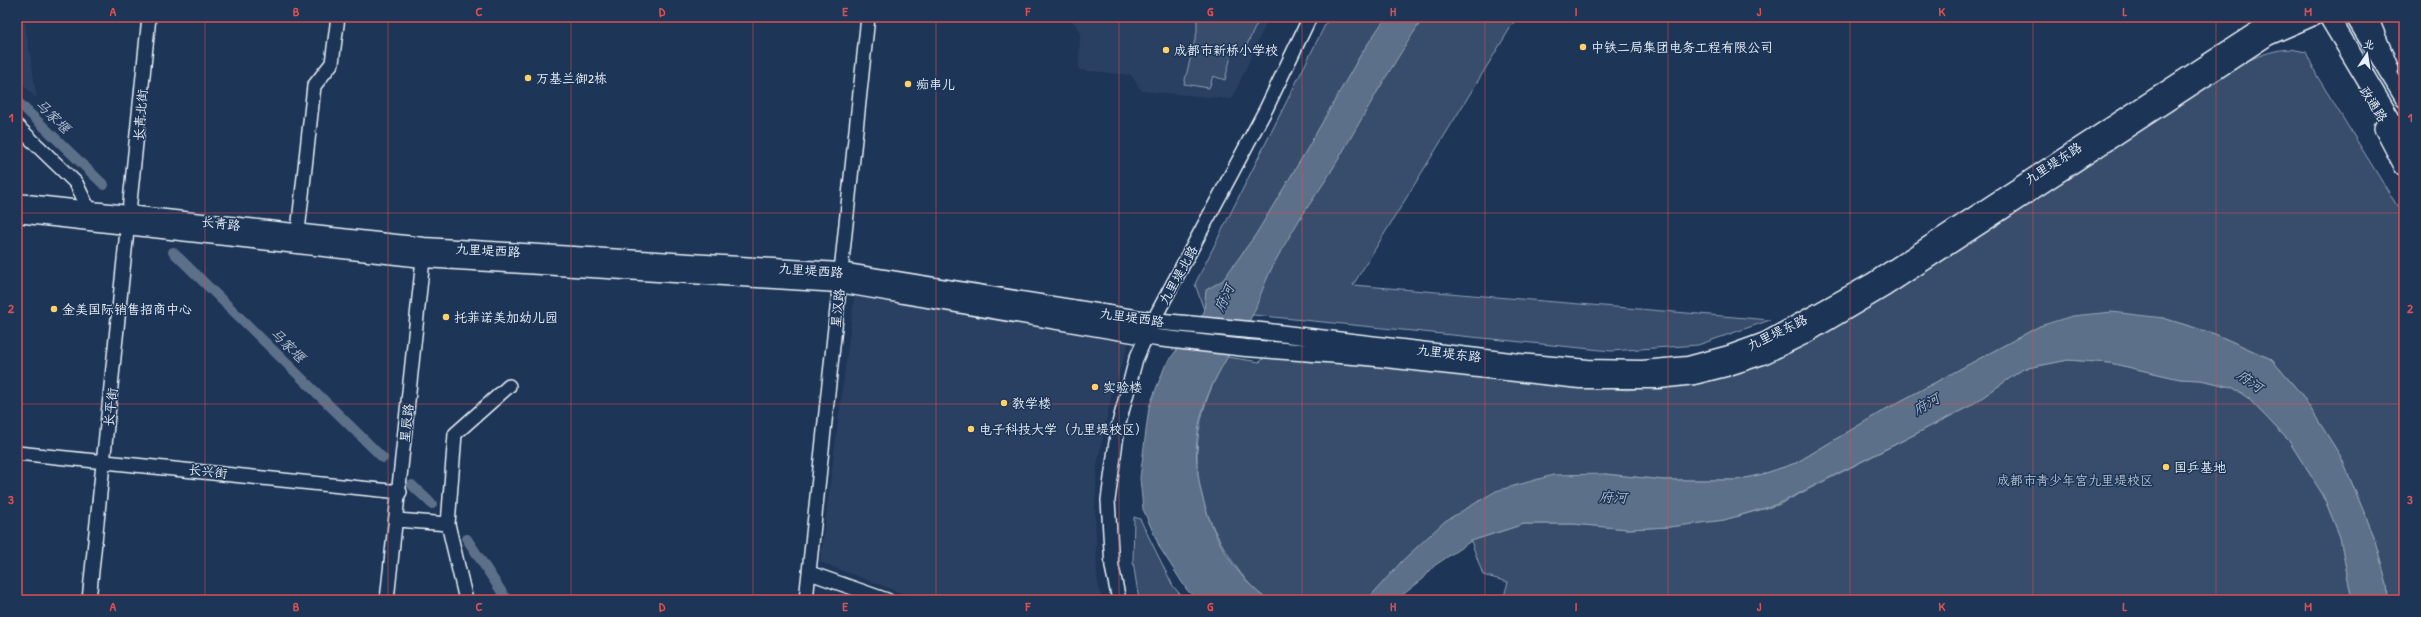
<svg xmlns="http://www.w3.org/2000/svg" width="2421" height="617" font-family="'Patrick Hand','LXGW WenKai TC',sans-serif">
	<rect width="100%" height="100%" fill="#1d3557"/>
	<filter id="ink" filterUnits="userSpaceOnUse"><feTurbulence type="fractalNoise" baseFrequency=".025" numOctaves="2"/><feDisplacementMap in="SourceGraphic" scale="8" xChannelSelector="R" yChannelSelector="G"/><feConvolveMatrix kernelMatrix="1 2 1 2 8 2 1 2 1" color-interpolation-filters="sRGB"/></filter>
	<g filter="url(#ink)">
		<path fill="#2a4162" d="M17,17H24L37,99L17,78Z
			M1069,17H1269L1232,99L1142,91L1131,75L1079,70L1080,30Z
			M855,291L1129,342L1112,393L1097,465L1095,508L1097,578L1102,600H920L820,562Z"/>
		<path fill="#374d6c" stroke="#909fb2" d="M1197,17H1260L1243,53L1233,48L1225,80L1213,76L1209,88L1184,84L1197,32Z
			M1329,17H1517L1353,285L1770,320L1698,345L1611,351L1204,310L1195,284Z
			M2291,49L2306,52L2317,76L2404,217V600H2388L2387,584L2373,534L2341,457L2302,395L2271,359L2215,334L2163,318L2040,326L1886,409L1796,463L1763,474L1737,480H1664L1605,474L1380,586L1367,600H1268C1250,588 1239,572 1228,554C1186,489 1188,422 1227,357L1260,362L1268,354L1627,390L1658,385L1775,357L1794,351L1831,329L2206,84C2233,69 2260,50 2291,49Z
			M2068,360L2110,363L2180,379L2201,380L2232,387L2248,398L2289,441L2323,495L2340,537L2352,600H1503L1508,582L1483,575L1471,541L1524,524H1573L1628,529L1669,527L1724,520L1778,505L1970,406L2023,369Z
			M1134,517L1140,519L1173,586L1185,600H1139L1133,562Z"/>
		<path fill="#5d7089" stroke="#95a4b5" d="M1386,17H1424C1393,63 1366,111 1338,160C1323,187 1303,211 1288,239C1279,254 1270,270 1264,286C1260,295 1257,306 1253,314C1233,351 1207,383 1199,425C1187,484 1218,565 1268,600H1197L1187,590L1160,548L1143,509L1140,478L1149,407L1165,366L1204,312L1206,290L1223,280L1256,234L1306,151L1361,54Z
			M2112,312L2163,318L2215,334L2271,359L2302,395L2341,457L2373,534L2387,584L2388,600H2352L2340,537L2323,495L2289,441L2248,398L2232,387L2201,380L2180,379L2110,363L2068,360L2023,369L1970,406L1778,504L1724,520L1669,527L1628,529L1573,524H1524L1471,541L1434,566L1423,579L1396,600H1367L1402,561L1445,521L1496,491L1553,475L1605,474L1664,480H1737L1763,474L1796,463L1886,409L2040,326L2072,316Z"/>
		<g fill="none" stroke-linecap="round" stroke-linejoin="round">
			<path stroke="#5d7089" stroke-width="10" d="M17,101L104,185
				M173,252L383,458
				M412,485L432,504
				M467,539L507,600"/>
			<defs>
				<path id="minor" d="M2371,17L2392,69
					M17,126L76,183L89,210
					M298,231L314,86L332,63L338,17
					M17,453L400,492
					M397,520L448,524
					M810,573L887,600
					M89,600L149,17
					M387,600L424,250
					M466,600L448,524L455,434L509,386
					M806,600L868,17
					M1119,600L1112,567L1108,500L1118,427L1136,359L1153,321L1266,109L1310,17"/>
				<path id="major" d="M2354,17L2404,99
					M17,202L424,246L840,271L1153,321L1261,331L1519,362L1588,368L1642,369L1688,365L1729,354L1765,341L1873,281L2277,17
					M17,214L423,259L839,284L1157,338L1246,348L1367,357L1580,380H1659L1694,376L1726,368L1763,356L1804,336L1885,288L2268,37L2314,17"/>
				<path id="highway" d="M2329,17L2404,142
					M2384,128L2404,166"/>
			</defs>
			<use href="#minor" stroke="#e8f1f8" stroke-width="16"/>
			<use href="#major" stroke="#e8f1f8" stroke-width="19"/>
			<use href="#highway" stroke="#e8f1f8" stroke-width="22"/>
			<use href="#minor" stroke="#1d3557" stroke-width="13"/>
			<use href="#major" stroke="#1d3557" stroke-width="16"/>
			<use href="#highway" stroke="#1d3557" stroke-width="19"/>
		</g>
	</g>
	<path fill="none" stroke="#da5052" stroke-width="1" stroke-opacity="0.55" d="M205,17V600M388,17V600M571,17V600M753,17V600M936,17V600M1119,17V600M1302,17V600M1485,17V600M1668,17V600M1850,17V600M2033,17V600M2216,17V600M17,213H2404M17,404H2404"/>
	<g fill="#ffd166" stroke="#1d3557" stroke-width="1.5">
		<circle cx="1583" cy="47" r="4"/>
		<circle cx="1166" cy="50" r="4"/>
		<circle cx="528" cy="78" r="4"/>
		<circle cx="908" cy="84" r="4"/>
		<circle cx="54" cy="309" r="4"/>
		<circle cx="446" cy="317" r="4"/>
		<circle cx="1095" cy="387" r="4"/>
		<circle cx="1004" cy="403" r="4"/>
		<circle cx="971" cy="429" r="4"/>
		<circle cx="2166" cy="467" r="4"/>
	</g>
	<g text-anchor="middle" stroke-width="3" stroke-linejoin="round" paint-order="stroke">
		<g font-size="13" fill="#e8f1f8" stroke="#1d3557" text-anchor="start">
			<text x="1591" y="52">中铁二局集团电务工程有限公司</text>
			<text x="1174" y="55">成都市新桥小学校</text>
			<text x="536" y="83">万基兰御2栋</text>
			<text x="916" y="89">痴串儿</text>
			<text x="62" y="314">金美国际销售招商中心</text>
			<text x="454" y="322">托菲诺美加幼儿园</text>
			<text x="1103" y="392">实验楼</text>
			<text x="1012" y="408">教学楼</text>
			<text x="979" y="434">电子科技大学（九里堤校区）</text>
			<text x="2174" y="472">国乒基地</text>
		</g>
		<g font-size="13" fill="#e8f1f8" stroke="#1d3557">
			<text transform="translate(2374 104) rotate(57)" y="5">政通路</text>
			<text transform="translate(140 115) rotate(-85)" y="5">长青北街</text>
			<text transform="translate(2053 163) rotate(-33)" y="5">九里堤东路</text>
			<text transform="translate(221 223) rotate(6)" y="5">长青路</text>
			<text transform="translate(488 250) rotate(3)" y="5">九里堤西路</text>
			<text transform="translate(811 270) rotate(4)" y="5">九里堤西路</text>
			<text transform="translate(1178 275) rotate(-61)" y="5">九里堤北路</text>
			<text transform="translate(837 308) rotate(-84)" y="5">星汉路</text>
			<text transform="translate(1132 317) rotate(8)" y="5">九里堤西路</text>
			<text transform="translate(1777 332) rotate(-26)" y="5">九里堤东路</text>
			<text transform="translate(1449 353) rotate(7)" y="5">九里堤东路</text>
			<text transform="translate(110 407) rotate(-84)" y="5">长平街</text>
			<text transform="translate(406 423) rotate(-84)" y="5">星辰路</text>
			<text transform="translate(208 471) rotate(6)" y="5">长兴街</text>
		</g>
		<g font-size="13" fill="#b3c0ce" stroke="#1d3557">
			<text x="2075" y="485">成都市青少年宫九里堤校区</text>
		</g>
		<g font-size="14" font-style="italic" fill="#b7c4d1" stroke="#1d3557">
			<text transform="translate(53 116) rotate(44)" y="5">马家堰</text>
			<text transform="translate(1224 298) rotate(-65)" y="5">府河</text>
			<text transform="translate(288 345) rotate(44)" y="5">马家堰</text>
			<text transform="translate(2250 381) rotate(35)" y="5">府河</text>
			<text transform="translate(1926 404) rotate(-30)" y="5">府河</text>
			<text transform="translate(1613 497) rotate(2)" y="5">府河</text>
		</g>
	</g>
	<rect width="2421" height="617" fill="none" stroke="#1d3557" stroke-width="44"/>
	<g transform="translate(2367 54) rotate(12)" stroke="#1d3557" stroke-width="3" paint-order="stroke">
	<path d="M0-3L7 15L0 10L-7 15Z" fill="#e8f1f8"/>
	<text y="-6" font-size="11" font-weight="bold" text-anchor="middle" fill="#e8f1f8">北</text>
	</g>
	<rect x="22" y="22" width="2377" height="573" fill="none" stroke="#da5052" stroke-width="1.5"/>
	<g font-size="13" text-anchor="middle" font-weight="bold" fill="#da5052">
		<text x="113" y="16">A</text>
		<text x="296" y="16">B</text>
		<text x="479" y="16">C</text>
		<text x="662" y="16">D</text>
		<text x="845" y="16">E</text>
		<text x="1028" y="16">F</text>
		<text x="1210" y="16">G</text>
		<text x="1393" y="16">H</text>
		<text x="1576" y="16">I</text>
		<text x="1759" y="16">J</text>
		<text x="1942" y="16">K</text>
		<text x="2125" y="16">L</text>
		<text x="2308" y="16">M</text>
		<text x="11" y="122">1</text>
		<text x="2410" y="122">1</text>
		<text x="11" y="313">2</text>
		<text x="2410" y="313">2</text>
		<text x="11" y="504">3</text>
		<text x="2410" y="504">3</text>
		<text x="113" y="611">A</text>
		<text x="296" y="611">B</text>
		<text x="479" y="611">C</text>
		<text x="662" y="611">D</text>
		<text x="845" y="611">E</text>
		<text x="1028" y="611">F</text>
		<text x="1210" y="611">G</text>
		<text x="1393" y="611">H</text>
		<text x="1576" y="611">I</text>
		<text x="1759" y="611">J</text>
		<text x="1942" y="611">K</text>
		<text x="2125" y="611">L</text>
		<text x="2308" y="611">M</text>
	</g>
</svg>
